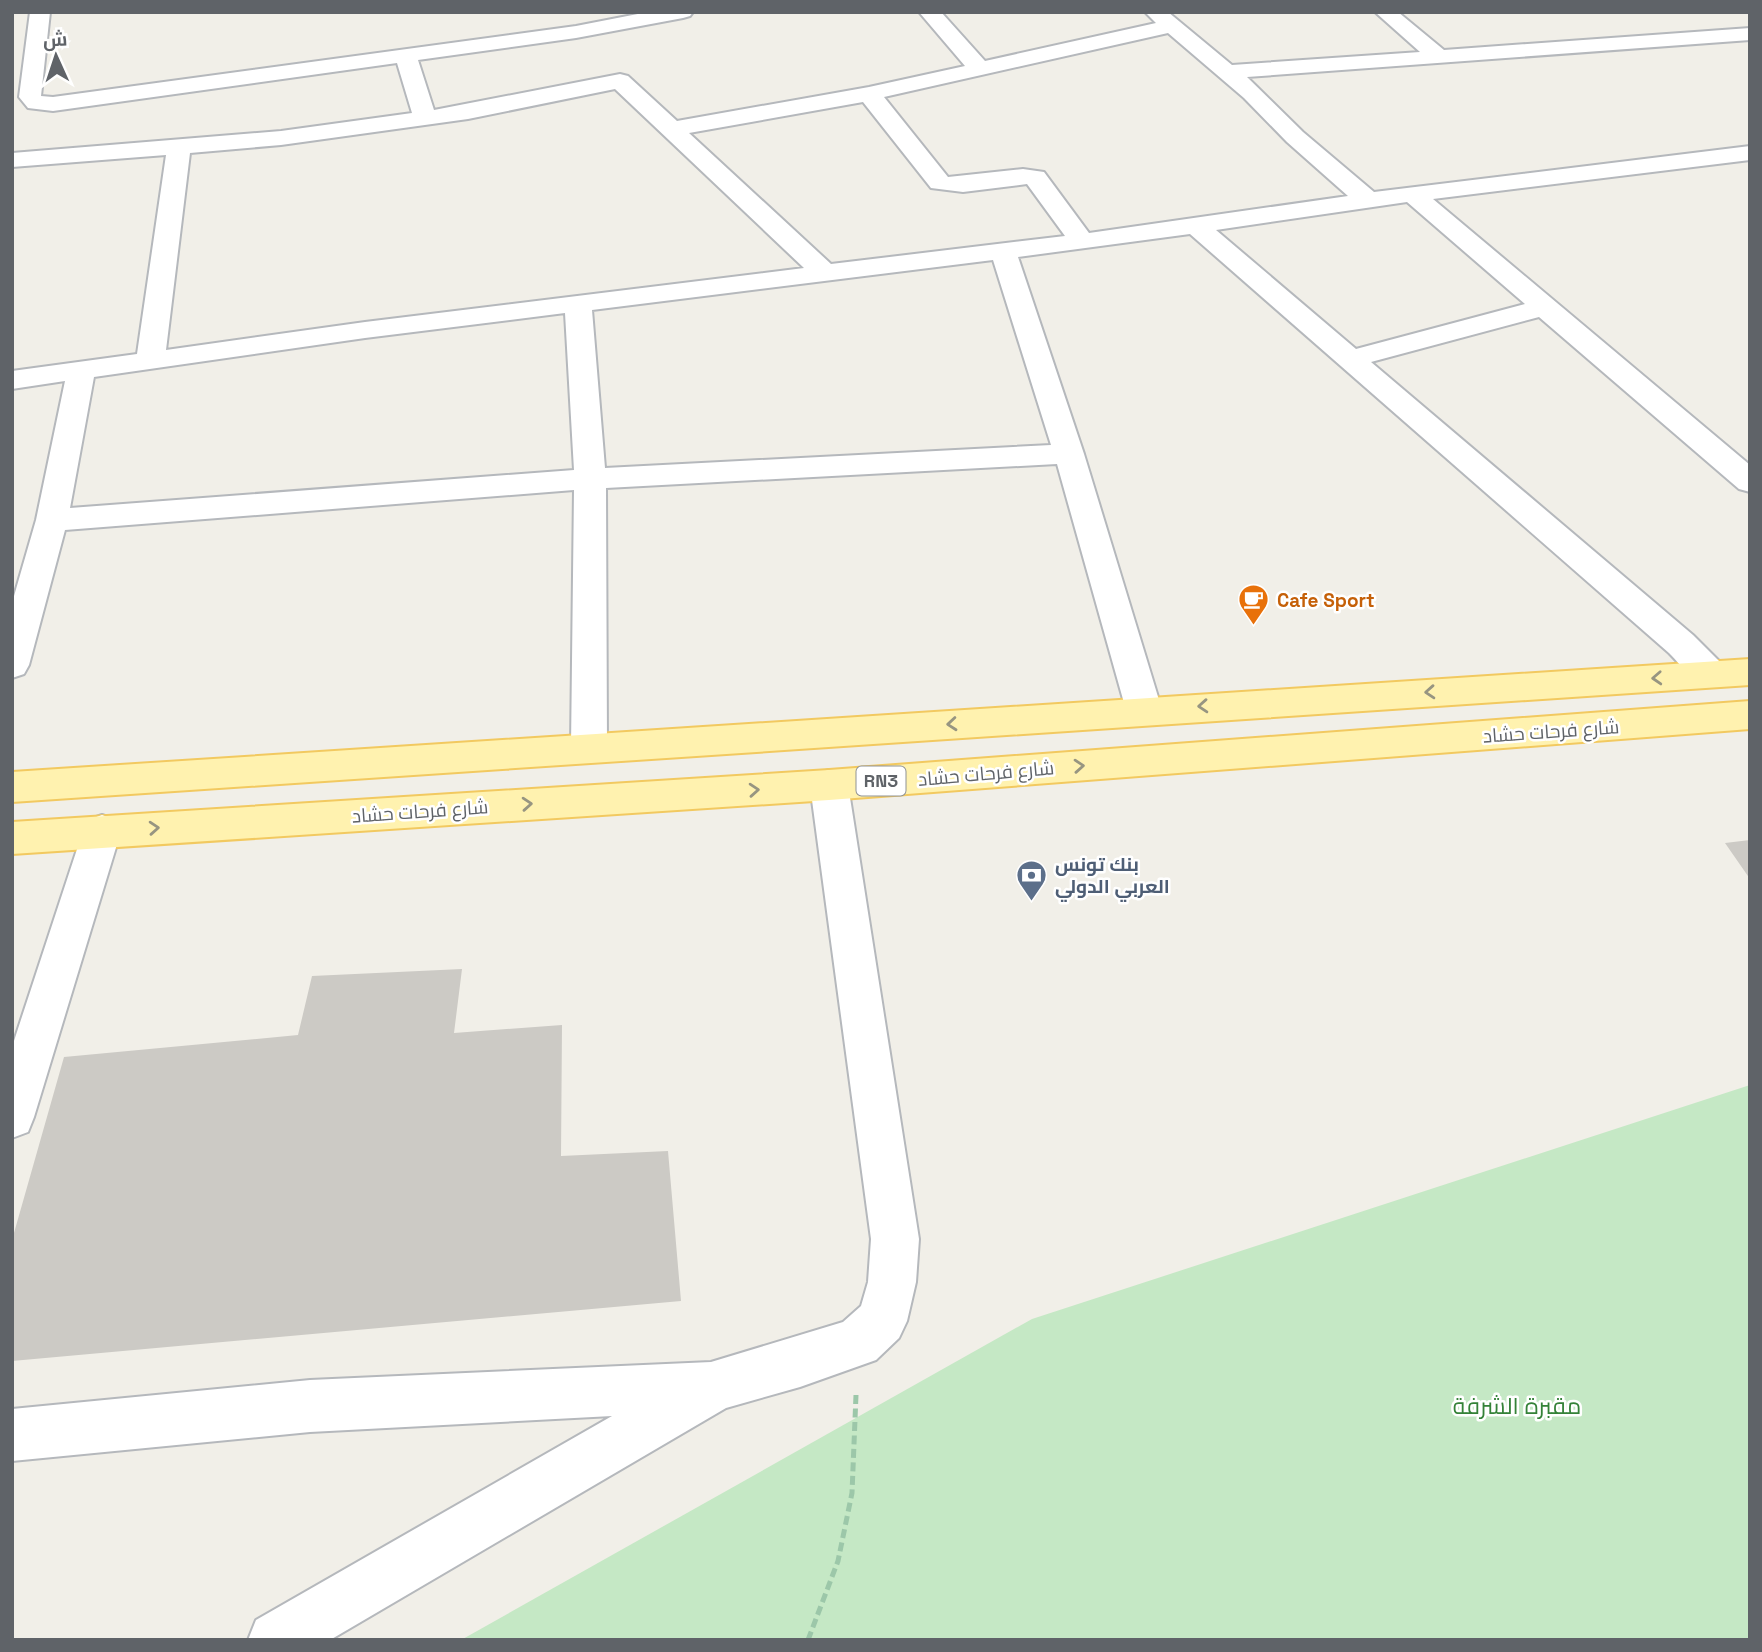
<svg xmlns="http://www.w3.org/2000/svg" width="1762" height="1652" font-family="'Space Grotesk',Cairo,sans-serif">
	<rect width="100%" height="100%" fill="#f1efe8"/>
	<path fill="#c5e8c5" d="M1750,1085V1640H461L1032,1319Z"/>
	<path fill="#cccac5" d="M1750,840V879L1725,843Z
		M462,969L454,1033L562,1025L561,1156L668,1151L681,1301L12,1361V1240L64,1057L298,1035L312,976Z"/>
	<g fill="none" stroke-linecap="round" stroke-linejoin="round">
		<defs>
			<path id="street" d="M30,12H50L41,96L53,97L576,26L648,12H693L690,16L683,18L576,38L418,60L434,110L620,74L628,76L677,121L869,87L965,66L919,12H941L985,61L1156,23L1145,12H1168L1232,65L1420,52L1375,12H1398L1444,50L1750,28V40L1247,77L1303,132L1374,192L1750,146V160L1433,199L1750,465V492L1739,489L1539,317L1371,362L1693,635L1724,666L1730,675L1724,684C1699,692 1686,670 1669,653L1190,234L1018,257L1084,454L1162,710L1157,720L1144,724L1131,720L1126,710L1057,464L606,488L607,747L602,757L589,761L576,757L571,747L574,490L65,530L29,665L24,674L12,678V603L36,520L65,381L12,389V371L137,354L166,155L12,167V153L281,131L412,113L397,63L53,111L28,108L19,97ZM1168,33L1244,98L1287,142L1348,196L1089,233L1044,172L1023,169L948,177L884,97ZM615,89L804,268L365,322L166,350L190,153L281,145L468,119ZM863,102L931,188L963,192L1027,184L1065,236L831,264L689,133ZM1407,202L1525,304L1356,349L1216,230ZM993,260L1051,445L605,468L592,310ZM565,313L574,470L70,508L94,377L365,338Z
				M829,770L842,774L848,785L919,1239L916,1282L907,1321L899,1338L876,1360L800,1387L726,1408L330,1640H248L256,1620L612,1416L310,1432L12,1461V1409L310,1380L711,1362L843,1322L861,1306L868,1282L871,1239L810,785L816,774Z
				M102,815L116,820L121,831L34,1117L28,1132L12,1138V1047L83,831L88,820Z"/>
			<path id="primary" d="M1750,659V685L12,802V772Z
				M1750,701V729L829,800L12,854V822L829,770Z"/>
		</defs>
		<use href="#street" stroke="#b5b8bc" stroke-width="4"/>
		<use href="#primary" stroke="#f2c960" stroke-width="4"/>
		<path stroke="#9cc7a9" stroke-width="5" stroke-dasharray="9 4.5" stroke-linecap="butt" d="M808,1640L838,1561L852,1493L856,1395"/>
		<use href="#street" fill="#fff" fill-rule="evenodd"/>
		<use href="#primary" fill="#fff2af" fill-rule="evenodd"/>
	</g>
	<defs><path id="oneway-chevron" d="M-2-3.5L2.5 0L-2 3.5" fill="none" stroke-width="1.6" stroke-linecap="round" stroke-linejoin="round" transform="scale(1.75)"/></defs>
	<g stroke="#979581">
		<use href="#oneway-chevron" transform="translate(1657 678) rotate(177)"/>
		<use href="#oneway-chevron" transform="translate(1430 692) rotate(176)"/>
		<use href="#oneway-chevron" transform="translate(1203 706) rotate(176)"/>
		<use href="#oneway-chevron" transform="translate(952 724) rotate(175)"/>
		<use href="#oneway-chevron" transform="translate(1079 766) rotate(-4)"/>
		<use href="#oneway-chevron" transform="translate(754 790) rotate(-4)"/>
		<use href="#oneway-chevron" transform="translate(527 804) rotate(-4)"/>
		<use href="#oneway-chevron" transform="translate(154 828) rotate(-4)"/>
	</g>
	<defs>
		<symbol id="cafe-pin" viewBox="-11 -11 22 30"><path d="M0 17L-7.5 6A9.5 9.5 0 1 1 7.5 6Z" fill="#e8710a" stroke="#fff"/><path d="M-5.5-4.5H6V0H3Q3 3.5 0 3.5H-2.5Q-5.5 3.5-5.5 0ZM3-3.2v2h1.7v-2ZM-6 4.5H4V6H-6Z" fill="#fff"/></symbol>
		<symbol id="bank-pin" viewBox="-11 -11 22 30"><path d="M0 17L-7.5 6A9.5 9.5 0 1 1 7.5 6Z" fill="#5c6f8a" stroke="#fff"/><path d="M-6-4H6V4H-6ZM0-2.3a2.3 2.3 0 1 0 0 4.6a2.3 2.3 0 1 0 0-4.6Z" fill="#fff"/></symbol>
	</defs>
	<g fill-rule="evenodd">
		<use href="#cafe-pin" x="1236" y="582" width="35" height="47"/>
		<use href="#bank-pin" x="1014" y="858" width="35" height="47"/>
	</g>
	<g text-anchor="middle" stroke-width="5" stroke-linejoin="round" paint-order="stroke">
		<rect fill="#fff" stroke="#8f9295" stroke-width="2" x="856.5" y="766.5" width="49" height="29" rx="5"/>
		<g font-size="18" font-weight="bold" fill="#5f6368">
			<text x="881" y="787">RN3</text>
		</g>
		<g font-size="19" font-weight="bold" fill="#c56008" stroke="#fff" text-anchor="start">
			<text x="1277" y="607">Cafe Sport</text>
		</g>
		<g font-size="19" fill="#5f6368" stroke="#fff">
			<text transform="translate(1551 731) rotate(-4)" y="7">شارع فرحات حشاد</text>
			<text transform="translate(986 773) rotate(-5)" y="7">شارع فرحات حشاد</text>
			<text transform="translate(420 811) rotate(-4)" y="7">شارع فرحات حشاد</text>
		</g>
		<g font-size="19" font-weight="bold" fill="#4e5e75" stroke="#fff" text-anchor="start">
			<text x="1055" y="871">بنك تونس<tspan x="1055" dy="22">العربي الدولي</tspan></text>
		</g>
		<g font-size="23" fill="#348238" stroke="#fff">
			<text x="1517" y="1414">مقبرة الشرفة</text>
		</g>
	</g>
	<rect width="1762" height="1652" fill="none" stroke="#5f6368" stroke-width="28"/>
	<g transform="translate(56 56) rotate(357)" stroke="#ffffff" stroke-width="5" paint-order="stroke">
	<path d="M0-5L12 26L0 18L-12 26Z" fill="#5f6368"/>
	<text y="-10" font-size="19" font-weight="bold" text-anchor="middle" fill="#5f6368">ش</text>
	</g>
</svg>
